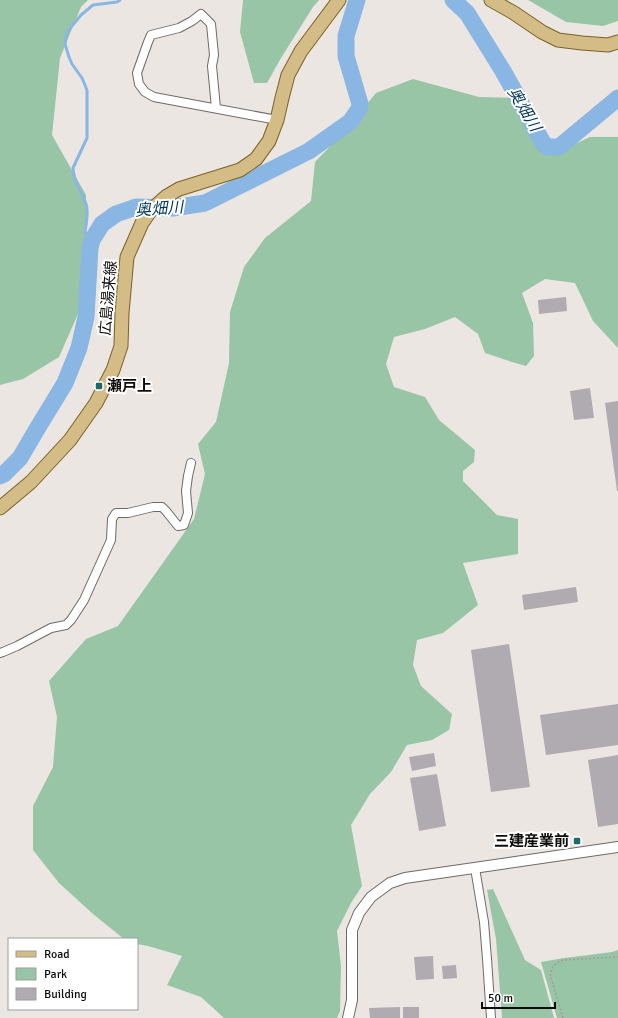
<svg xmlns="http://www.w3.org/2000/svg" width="618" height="1018" font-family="Signika,'Noto Sans JP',sans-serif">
	<rect width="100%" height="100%" fill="#ece6e3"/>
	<path fill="#98c5a6" d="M0,0H88L81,7L60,58L52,135L86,195V272L78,314L59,357L23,379L0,385Z
		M243,0H319L313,7L281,58L267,83H254L240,32Z
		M528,0H618V21L603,26L566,22Z
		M413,79L479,97L515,98L534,137L560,151L590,137H618V348L593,321L575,283L545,279L522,293L533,323L534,356L526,366L512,362L485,353L478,334L455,317L425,329L394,337L386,364L394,387L425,397L439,420L475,450L474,462L463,471V481L497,515L518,519V554L463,563L478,605L443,633L417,640L413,665L421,686L452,714L449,730L432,740L407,745L391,772L370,794L351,825L362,886L351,903L337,931L341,966L340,1011L337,1018H224L201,997L167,985L182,956L148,946L137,944V939H124L93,914L59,883L33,850V806L53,767L57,717L49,681L86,639L118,626L194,519L205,474L198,444L216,422L229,363L230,312L244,267L265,238L311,201L315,162L342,134L376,93Z
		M493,889L525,960L541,970L554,1018H502L496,939L487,890Z
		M618,950V1018H557L541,962L564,958L612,952Z"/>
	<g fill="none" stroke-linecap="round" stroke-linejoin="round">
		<path stroke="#89b6e3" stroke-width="3" d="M92,240L85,232C86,225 89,211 86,204C82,192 73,181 73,168L87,138V90L82,78L72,64L69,57L65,44L67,32L81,15L93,5L117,2L120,0"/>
		<path stroke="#89b6e3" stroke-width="17" d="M453,0L467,13L503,71L543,143L548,147H559L618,98
			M0,476L4,474L20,458L37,429L65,383L79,348L86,317L90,248L92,240L102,224L116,214L136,207L173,208L205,203L309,151L350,122L359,109L360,104L346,56V36L357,0"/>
	</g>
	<path fill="#afabb0" d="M566,297L567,311L539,314L538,300Z
		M590,388L594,418L574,420L570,391Z
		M618,401V491H617L605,403Z
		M576,587L578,602L524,610L522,595Z
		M509,644L530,787L491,792L471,650Z
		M618,704V745L546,755L540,715Z
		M434,753L436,766L412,771L409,757Z
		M618,755V824L598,827L588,760Z
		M437,774L446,826L419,831L410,778Z
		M433,956L434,979L416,980L414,957Z
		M456,965L457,978L443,979L442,966Z
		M400,1007V1018H370L369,1008Z
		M403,1007H419V1018H403Z"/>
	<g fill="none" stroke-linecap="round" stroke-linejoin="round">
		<defs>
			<path id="minor" d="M216,108L212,66L214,55L211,24L201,14L192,21L179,28L151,35L148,42L137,73L139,84L145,92L154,97L277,120
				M0,653L3,652L17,646L51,628L66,625L71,620L84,600L111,540L112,519L116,513H128L153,507H162L166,511L178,526L184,525L188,513L186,491L188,476L191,463
				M475,868L484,922L487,959L491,1018"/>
			<path id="tertiary" d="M348,1018L352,1000V930L359,913L371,897L390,883L405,878L618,847"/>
			<path id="primary" d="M491,0L514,13L542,32L558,40L582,43L608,45L618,42
				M0,508L31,482L70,440L96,403L113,370L121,346L122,313L127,257L142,223L151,210L167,196L179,189L240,170L256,159L269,141L277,120L282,98L288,75L301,51L339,0"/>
		</defs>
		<use href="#minor" stroke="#6e6966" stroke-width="10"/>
		<use href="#tertiary" stroke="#6e6966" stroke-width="12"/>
		<use href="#primary" stroke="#7b6125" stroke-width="15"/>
		<path stroke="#a19c9a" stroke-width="1.5" stroke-dasharray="2 2" stroke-linecap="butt" d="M563,1018L550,974C552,966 556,963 563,960L618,957"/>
		<use href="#minor" stroke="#fff" stroke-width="8"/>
		<use href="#tertiary" stroke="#fff" stroke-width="10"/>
		<use href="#primary" stroke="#d3bc85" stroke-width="13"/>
	</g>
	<g fill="#1d6a6a" stroke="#fff" stroke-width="1.5">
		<rect x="95" y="382" width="8" height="8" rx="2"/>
		<rect x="573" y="837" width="8" height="8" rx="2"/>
	</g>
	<g text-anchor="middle" stroke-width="4" stroke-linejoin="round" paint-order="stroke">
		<g font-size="15" fill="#0d0b0a" stroke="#fff">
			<text transform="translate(108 298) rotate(-85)" y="5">広島湯来線</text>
		</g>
		<g font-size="15" font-weight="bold" fill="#0d0b0a" stroke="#fff" text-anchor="start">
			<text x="107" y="391">瀬戸上</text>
			<text x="569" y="846" text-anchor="end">三建産業前</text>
		</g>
		<g font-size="16" font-style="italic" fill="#00365f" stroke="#fff">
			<text transform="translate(525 109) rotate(59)" y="6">奥畑川</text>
			<text transform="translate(159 208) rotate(-4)" y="6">奥畑川</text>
		</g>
	</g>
	<rect x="8" y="938" width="130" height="72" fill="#ffffff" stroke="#9e9d9d"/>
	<rect x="16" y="951" width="20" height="6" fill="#d3bc85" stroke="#9e9d9d"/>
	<text x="44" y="958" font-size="12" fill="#0d0b0a">Road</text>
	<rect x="16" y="968" width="20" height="12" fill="#98c5a6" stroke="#9e9d9d"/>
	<text x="44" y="978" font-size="12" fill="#0d0b0a">Park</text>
	<rect x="16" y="988" width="20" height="12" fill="#afabb0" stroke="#9e9d9d"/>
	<text x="44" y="998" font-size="12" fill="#0d0b0a">Building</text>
	<path d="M482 1002v6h73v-6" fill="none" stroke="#0d0b0a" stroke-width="2"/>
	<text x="488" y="1002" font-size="12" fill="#0d0b0a" stroke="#ffffff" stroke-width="3" paint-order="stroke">50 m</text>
</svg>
